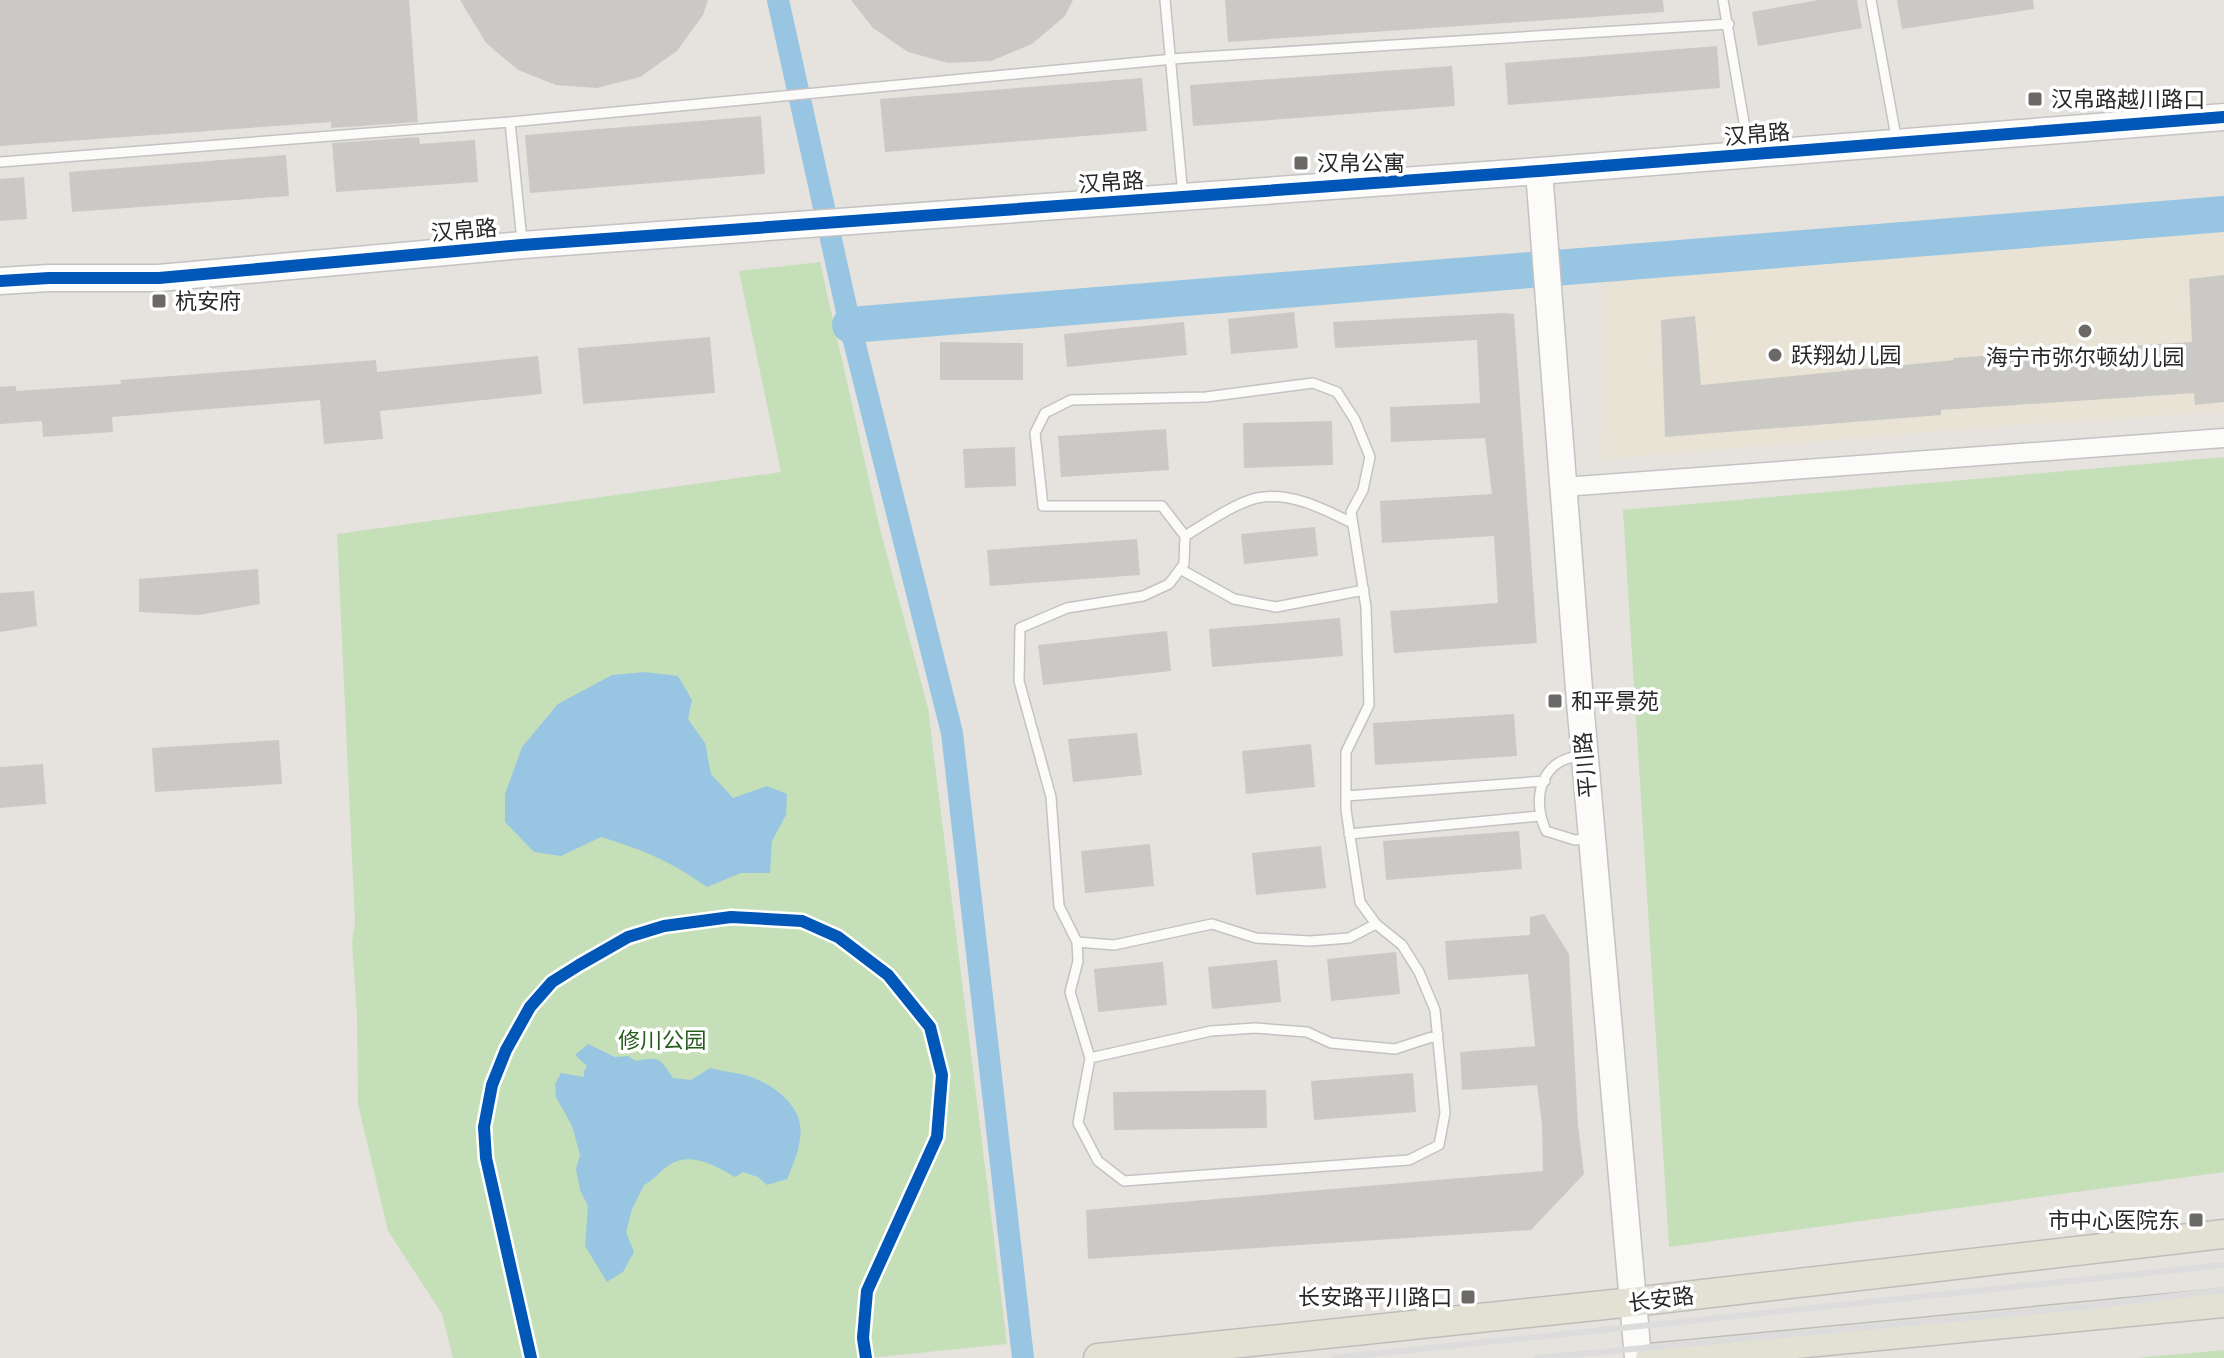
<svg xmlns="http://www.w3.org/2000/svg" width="2224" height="1358" font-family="'Exo 2','Noto Sans SC',sans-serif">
	<rect width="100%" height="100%" fill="#e6e3de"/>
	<path fill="#e8e3d4" d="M2224,229V411L1951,430L1602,459L1603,279Z"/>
	<path fill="#c5dfb9" d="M820,262L880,529L928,708L1007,1344L869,1358H453L442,1314L388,1231L358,1104L357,1017L352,942L355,922L337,534L781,472L739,271Z
		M2224,457V1172L1669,1247L1623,510Z
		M2224,1350V1358H2137Z"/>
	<path fill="#98c6e2" d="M645,672L678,676L692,700L688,719L705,743L711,774L733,798L767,786L787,794L786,815L772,841L770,873H741L707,887C668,860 646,851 601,837L561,856L534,852L505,822V794L522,747L558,704L612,675Z
		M588,1044L615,1057L628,1056L636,1061C659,1056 660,1058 673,1078L691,1080L710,1068C721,1071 731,1072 741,1074C765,1080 795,1098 800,1124C803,1142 794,1163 787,1179L767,1185L758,1177L743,1172L735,1177C715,1166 692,1151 669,1165C660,1171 654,1180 644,1185L632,1209L626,1232L634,1252L623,1272L607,1282L585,1246L588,1206L580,1190L576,1169L580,1155L572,1126L556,1097L555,1084L561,1073L584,1077V1071L587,1066L575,1055Z"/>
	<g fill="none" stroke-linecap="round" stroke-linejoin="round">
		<path stroke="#98c6e2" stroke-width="22" d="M778,0L850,325L952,733L1023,1358"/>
		<path stroke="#98c6e2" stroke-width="36" d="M850,325L2224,214"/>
	</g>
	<path fill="#cbc9c5" d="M0,0H409L418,122L331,128V122L0,146Z
		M460,0H708L703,15L677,51L640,77L597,88L556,85L518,70L486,43Z
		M851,0H1073L1065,16L1032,44L991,61L948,63L908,52L873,28Z
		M1225,0H1663L1664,12L1228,42Z
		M1819,0H1857L1862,28L1758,46L1752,12Z
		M1897,0H2033L2034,9L1902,29Z
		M1717,46L1720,88L1508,105L1505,63Z
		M1452,66L1455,106L1193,126L1190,85Z
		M1142,78L1147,131L885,152L880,99Z
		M761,116L765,174L530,193L525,135Z
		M419,137L420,144L475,140L478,182L336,192L332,143Z
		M286,155L289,196L72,212L69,172Z
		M24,177L27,219L0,221V179Z
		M2224,275V402L2195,405L2194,393L1941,410V415L1665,437L1661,320L1695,316L1701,385L1954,360L1953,358L2192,342L2189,279Z
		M1294,312L1298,348L1231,354L1228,319Z
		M1504,313L1514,314L1537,643L1394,653L1390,611L1498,603L1494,536L1382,543L1380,501L1492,494L1485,438L1391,442L1390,407L1480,403L1477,340L1335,348L1333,322Z
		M1184,322L1187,355L1067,367L1064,334Z
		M710,337L715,393L583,404L578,348Z
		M940,342L1023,343V380H940Z
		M538,356L542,394L380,411L383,439L324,444L320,400L112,417L113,432L43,437L42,421L0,424V387L16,386V391L121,384L120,380L376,360L377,372Z
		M1332,421L1333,465L1244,468L1243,423Z
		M1166,429L1169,470L1061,477L1058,436Z
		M1015,447L1016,486L965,488L963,449Z
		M1315,527L1318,556L1244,564L1241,534Z
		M1137,539L1140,575L990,586L987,550Z
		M258,569L260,604L199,615L139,612V579Z
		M34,591L37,626L0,632V593Z
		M1340,618L1343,656L1212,667L1209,629Z
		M1167,631L1171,671L1043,685L1038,645Z
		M1514,714L1517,756L1375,765L1373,723Z
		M1137,733L1142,775L1073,782L1068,739Z
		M279,740L282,784L155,792L152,748Z
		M1311,744L1315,787L1246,794L1242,751Z
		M43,764L46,804L0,808V767Z
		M1519,831L1522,869L1386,880L1383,841Z
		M1150,844L1154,886L1085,893L1081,851Z
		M1321,846L1326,888L1256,895L1252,853Z
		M1544,914L1569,954L1578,1125L1584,1174L1531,1230L1088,1259L1086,1210L1543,1171L1542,1125L1537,1085L1462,1090L1460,1052L1535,1046L1528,974L1448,980L1445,941L1530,935V917Z
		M1396,952L1400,994L1331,1001L1327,959Z
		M1277,960L1281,1002L1212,1009L1208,967Z
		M1163,962L1167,1005L1098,1012L1094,969Z
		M1413,1073L1416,1112L1314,1120L1311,1081Z
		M1266,1090L1267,1128L1114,1130L1113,1092Z"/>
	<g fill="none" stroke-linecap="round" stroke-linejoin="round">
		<defs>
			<path id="lane" d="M1165,0L1183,196
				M1723,0L1749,151
				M1871,0L1897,142
				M510,122L522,241
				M0,162L510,122L1184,58L1729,24
				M1313,383L1337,392L1355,420L1370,457L1363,490L1351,512L1366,607L1369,705L1346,752V810L1360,902L1376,924L1402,945L1419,972L1435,1010L1445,1113L1439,1145L1409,1160L1124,1181L1098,1161L1078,1123L1090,1058L1070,992L1078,961L1077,942L1059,906L1051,797L1019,681L1020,628L1067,608L1143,596L1169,584L1184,564L1185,536L1162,506H1043L1035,433L1045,413L1071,400L1206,397Z
				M1185,536C1203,525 1237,502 1257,498C1290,491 1324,509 1352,523
				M1180,569L1234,599L1276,607L1364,590
				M1582,756C1541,758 1531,798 1546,831L1575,840L1588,839
				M1346,796L1545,781
				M1349,834L1539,816
				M1077,942L1114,945L1212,924L1256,938L1310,941L1349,938L1376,924
				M1090,1058L1211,1031L1255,1028L1307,1032L1331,1043L1395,1049L1438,1035"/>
			<path id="street" d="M1563,487L2224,438"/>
			<path id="secondary" d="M1539,171L1580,702L1638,1358
				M0,281L49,278H159L522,245L1539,171L2224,117"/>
			<path id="primary" d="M1098,1358L1633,1302L2224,1234
				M1650,1358L2224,1303"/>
		</defs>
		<use href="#lane" stroke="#c4c2c3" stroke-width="12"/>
		<use href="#street" stroke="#c4c2c3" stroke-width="21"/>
		<use href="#secondary" stroke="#c4c2c3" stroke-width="29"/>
		<use href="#primary" stroke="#bfbdbc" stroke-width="31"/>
		<use href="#lane" stroke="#fbfbfa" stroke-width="9"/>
		<use href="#street" stroke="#fbfbfa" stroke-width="18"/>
		<use href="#secondary" stroke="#fbfbfa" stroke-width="26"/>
		<use href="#primary" stroke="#e3e1d4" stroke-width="28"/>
		<path stroke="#dcdcdd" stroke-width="6" d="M1334,1358L2224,1265
			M1537,1358L2071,1308L2224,1290"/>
		<defs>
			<path id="cycleway" d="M0,281L49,278H159L522,245L1539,171L2224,117
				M531,1358L486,1158L484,1127L492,1085L506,1050L530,1007L552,982L579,965L628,937L664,926L731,917L802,921L838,937L888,975L930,1027L942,1075L937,1137L867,1291L863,1338L866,1358"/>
		</defs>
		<use href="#cycleway" stroke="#fff" stroke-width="17"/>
		<use href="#cycleway" stroke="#0057b8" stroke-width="12"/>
	</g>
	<g fill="#6a6968" stroke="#fff" stroke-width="3">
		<rect x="2027" y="91" width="16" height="16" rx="4"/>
		<rect x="1293" y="155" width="16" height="16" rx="4"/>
		<rect x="151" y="293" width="16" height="16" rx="4"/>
		<circle cx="2085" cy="331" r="8"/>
		<circle cx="1775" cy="355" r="8"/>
		<rect x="1547" y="693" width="16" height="16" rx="4"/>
		<rect x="2188" y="1212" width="16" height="16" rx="4"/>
		<rect x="1460" y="1289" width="16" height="16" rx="4"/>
	</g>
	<g text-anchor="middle" stroke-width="7" stroke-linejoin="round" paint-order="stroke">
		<g font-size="22" fill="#282828" stroke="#fff" text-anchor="start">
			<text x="2051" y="107">汉帛路越川路口</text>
			<text x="1317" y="171">汉帛公寓</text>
			<text x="175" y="309">杭安府</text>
			<text x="1791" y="363">跃翔幼儿园</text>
			<text x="2085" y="365" text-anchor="middle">海宁市弥尔顿幼儿园</text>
			<text x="1571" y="709">和平景苑</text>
			<text x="2180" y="1228" text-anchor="end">市中心医院东</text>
			<text x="1452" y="1305" text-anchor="end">长安路平川路口</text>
		</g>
		<g font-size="22" fill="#282828" stroke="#fff">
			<text transform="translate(1757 134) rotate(-5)" y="8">汉帛路</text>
			<text transform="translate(1111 182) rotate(-4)" y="8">汉帛路</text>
			<text transform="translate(464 230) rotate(-5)" y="8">汉帛路</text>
			<text transform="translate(1585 765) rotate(-95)" y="8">平川路</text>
			<text transform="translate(1661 1299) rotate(-7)" y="8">长安路</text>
		</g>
		<g font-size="22" fill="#265d1f" stroke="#fff">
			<text x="662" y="1048">修川公园</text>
		</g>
	</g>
</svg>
